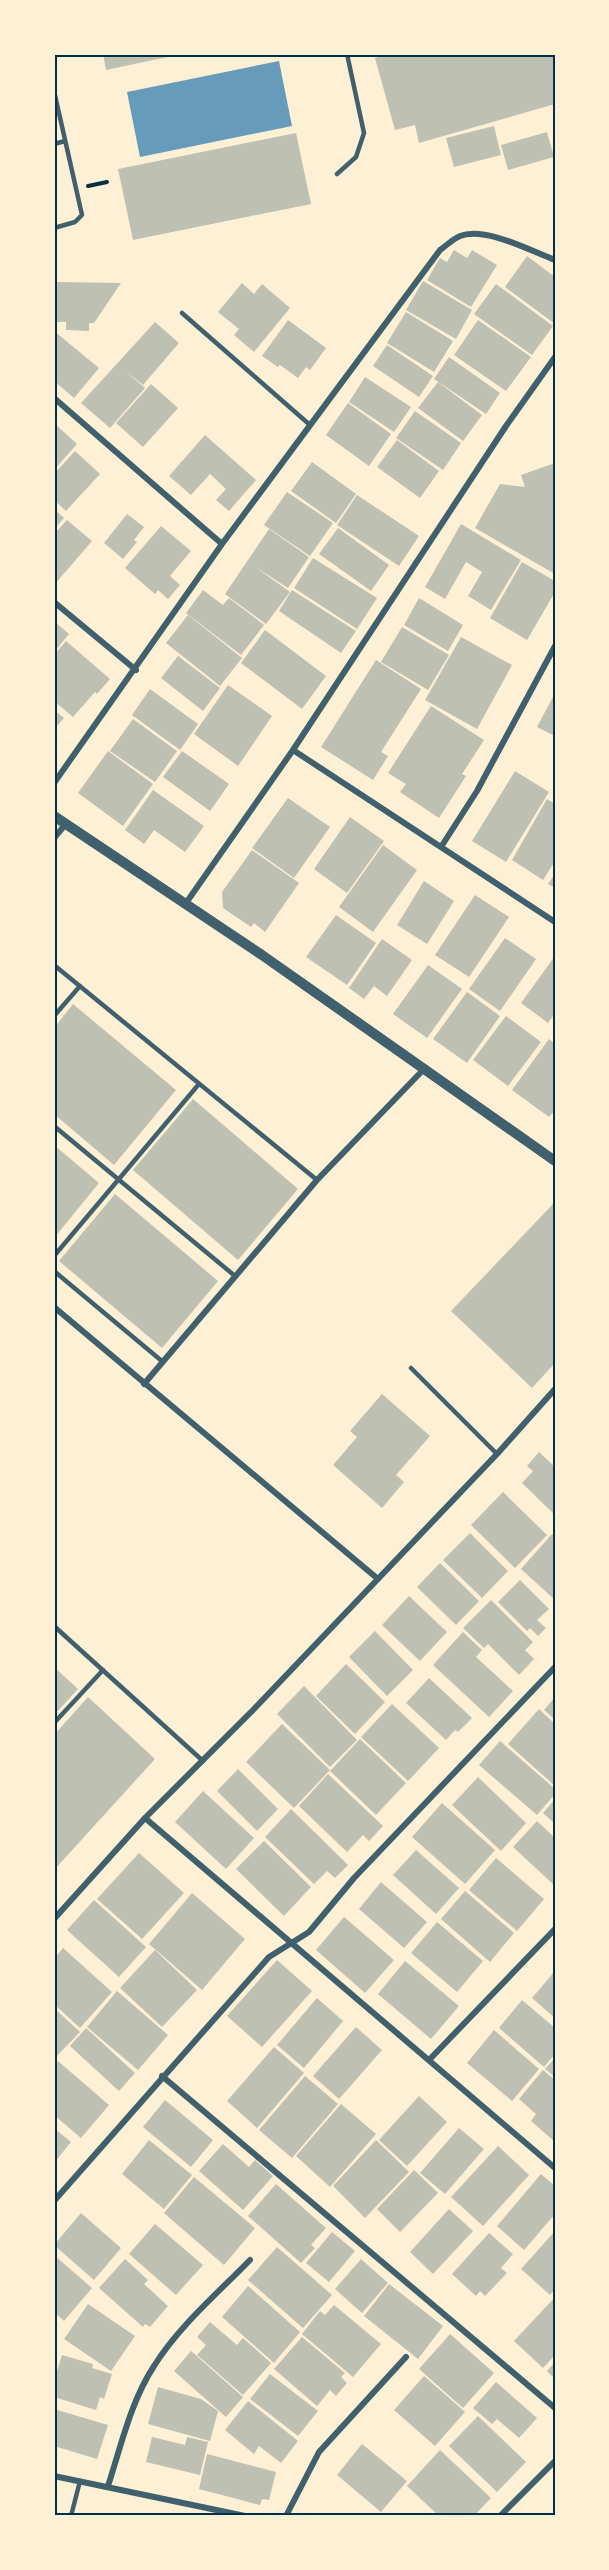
<svg xmlns="http://www.w3.org/2000/svg" width="609" height="2570" font-family="Inter,sans-serif">
	<rect width="100%" height="100%" fill="#fdf0d5"/>
	<path fill="#669bbc" d="M279,61L292,126L140,157L127,92Z"/>
	<path fill="#bec0b2" d="M103,54H177V55L106,70Z
		M389,54H555V104L419,143L415,125L395,130L375,58Z
		M494,126L501,155L454,167L446,138Z
		M547,132L554,157L508,170L501,145Z
		M296,133L311,204L133,240L118,169Z
		M454,250L467,258L472,250L497,265L471,307L427,280L440,258L447,262Z
		M527,256L555,277V324L505,287Z
		M423,281L472,310L456,339L406,310Z
		M56,282L121,283L94,323H89V331L66,330V322H55Z
		M242,283L254,294L262,284L290,308L254,352L234,335L239,329L218,312Z
		M496,284L553,326L532,355L474,314Z
		M406,312L453,341L434,372L387,343Z
		M288,320L326,348L310,370L306,367L298,378L280,365L278,367L262,356Z
		M478,320L531,357L506,391L454,355Z
		M155,322L179,343L143,385L123,369L145,388L110,428L81,403Z
		M54,331L99,368L74,398L54,381Z
		M387,345L433,376L419,397L373,366Z
		M449,357L500,393L486,414L434,379Z
		M365,377L411,407L394,432L349,402Z
		M438,382L482,415L463,441L418,408Z
		M151,384L178,408L143,447L116,423Z
		M348,403L391,434L369,466L326,435Z
		M415,411L461,443L443,470L396,438Z
		M54,423L77,444L54,470Z
		M205,435L256,480L229,511L216,500L226,489L210,474L191,495L169,476Z
		M397,440L439,471L420,498L377,467Z
		M75,451L100,474L66,511L54,500V474Z
		M312,462L356,494L336,523L291,491Z
		M555,463V574L475,528L500,484L525,487L521,475Z
		M287,492L333,523L310,556L264,525Z
		M357,495L419,536L399,566L337,525Z
		M54,509L64,518L54,529Z
		M127,514L144,527L134,540L137,542L123,559L104,543Z
		M67,520L92,541L54,585V534Z
		M461,524L521,560L491,610L468,596L482,572L466,562L445,599L425,587Z
		M161,526L191,551L170,576L180,585L168,599L158,590L155,594L125,568Z
		M338,528L389,565L371,591L319,554Z
		M269,529L309,557L288,588L254,566L290,592L266,624L225,594Z
		M313,558L377,598L357,629L294,588Z
		M522,562L555,581V592L527,640L490,618Z
		M203,590L223,605L229,598L264,625L241,655L186,613Z
		M292,590L356,631L341,653L279,611Z
		M419,598L463,625L448,651L404,625Z
		M188,615L242,658L220,686L166,643Z
		M54,621L69,634L54,652Z
		M402,627L449,655L428,690L381,662Z
		M265,630L326,676L302,709L241,663Z
		M461,637L512,665L477,729L425,700Z
		M66,641L110,679L97,694L95,692L73,717L54,701V655Z
		M178,656L220,688L203,711L161,678Z
		M376,660L421,689L381,752L388,756L373,780L321,747Z
		M228,685L272,716L238,766L194,734Z
		M150,689L198,724L180,750L132,715Z
		M555,693V736L537,727Z
		M431,706L484,740L462,774L466,776L439,818L400,792L406,784L388,773Z
		M54,710L64,718L54,729Z
		M133,719L177,751L155,782L110,751Z
		M108,751L153,784L123,826L78,793Z
		M182,751L229,784L210,811L163,777Z
		M515,771L549,792L506,862L472,841Z
		M153,790L204,826L185,852L154,830L144,844L125,830Z
		M288,798L330,827L294,878L252,848Z
		M547,799L555,804V861L543,880L512,860Z
		M350,817L384,841L347,893L314,869Z
		M383,845L417,870L373,932L339,907Z
		M252,850L299,883L265,932L254,923L251,927L223,908L222,892Z
		M555,874V888L548,884Z
		M424,881L454,901L427,944L397,925Z
		M475,895L509,917L469,977L435,955Z
		M336,915L376,943L347,985L306,957Z
		M505,938L536,959L500,1011L469,989Z
		M382,939L412,960L387,996L374,986L364,999L349,988Z
		M555,956V1013L548,1023L521,1003Z
		M428,965L462,989L427,1038L393,1014Z
		M467,992L500,1016L467,1063L433,1039Z
		M73,1004L176,1090L114,1165L54,1114V1028Z
		M506,1016L541,1042L508,1086L473,1060Z
		M549,1039L555,1044V1110L549,1117L512,1090Z
		M193,1099L298,1189L238,1260L133,1170Z
		M54,1145L99,1183L54,1238Z
		M115,1194L218,1281L162,1348L59,1261Z
		M553,1204L555,1206V1363L532,1388L451,1311Z
		M382,1394L430,1436L396,1475L404,1482L382,1508L333,1465L357,1437L350,1431Z
		M539,1452L555,1467V1515L522,1483L533,1471L527,1466Z
		M503,1492L547,1535L515,1568L471,1525Z
		M470,1533L508,1571L482,1598L443,1560Z
		M552,1534L555,1537V1600L521,1569Z
		M440,1563L479,1601L456,1625L417,1587Z
		M520,1580L549,1609L537,1620L546,1628L538,1636L530,1628L527,1631L498,1602Z
		M409,1596L447,1632L420,1661L382,1625Z
		M491,1600L533,1642L525,1650L534,1659L519,1675L488,1644L484,1648L463,1628Z
		M375,1631L413,1670L387,1696L349,1657Z
		M463,1632L482,1650L476,1657L513,1691L489,1717L433,1665Z
		M346,1664L385,1702L355,1734L316,1696Z
		M54,1667L78,1689L54,1715Z
		M429,1678L472,1718L458,1732L455,1730L446,1740L406,1703Z
		M304,1686L357,1740L330,1767L277,1714Z
		M88,1697L155,1759L54,1870V1735Z
		M555,1697V1720L544,1710Z
		M392,1704L439,1748L408,1781L361,1737Z
		M539,1709L555,1724V1786L508,1744Z
		M282,1724L330,1770L294,1808L246,1762Z
		M360,1739L406,1783L376,1815L330,1771Z
		M500,1741L555,1789V1794L537,1815L479,1765Z
		M238,1769L278,1809L257,1831L217,1791Z
		M328,1774L383,1826L369,1841L363,1835L347,1852L299,1806Z
		M478,1777L526,1823L501,1851L452,1805Z
		M203,1791L254,1838L226,1869L175,1822Z
		M555,1799V1824L543,1813Z
		M442,1803L495,1850L465,1884L412,1837Z
		M291,1809L348,1865L335,1878L327,1871L314,1884L265,1837Z
		M537,1821L555,1838L554,1885L513,1847Z
		M264,1841L311,1887L284,1916L236,1869Z
		M416,1850L459,1888L436,1914L393,1875Z
		M139,1853L184,1893L142,1939L97,1899Z
		M496,1858L544,1899L517,1931L469,1890Z
		M381,1882L427,1922L404,1948L359,1909Z
		M465,1891L514,1933L490,1962L441,1919Z
		M192,1893L245,1939L202,1990L149,1944Z
		M94,1900L146,1947L119,1977L67,1930Z
		M344,1917L394,1960L365,1993L316,1950Z
		M437,1922L483,1961L457,1992L411,1953Z
		M63,1948L112,1992L80,2028L54,2004V1959Z
		M155,1950L197,1990L162,2027L120,1988Z
		M277,1960L312,1991L262,2047L227,2016Z
		M405,1961L459,2006L431,2039L378,1994Z
		M555,1971V2018L532,1998Z
		M117,1991L168,2035L138,2070L87,2027Z
		M317,1998L343,2021L304,2068L277,2045Z
		M522,2000L555,2028V2054L544,2067L499,2028Z
		M54,2008L80,2032L55,2058L54,2056Z
		M356,2027L382,2050L339,2099L313,2076Z
		M86,2028L135,2073L119,2091L70,2046Z
		M494,2030L539,2069L512,2101L467,2063Z
		M274,2047L304,2073L257,2128L227,2101Z
		M555,2058V2077L545,2069Z
		M58,2061L109,2105L81,2138L54,2115V2066Z
		M543,2070L555,2080V2142L531,2121L536,2114L519,2099Z
		M305,2076L338,2104L292,2158L259,2130Z
		M419,2096L447,2122L407,2166L379,2140Z
		M165,2100L213,2140L191,2167L143,2127Z
		M341,2104L376,2134L330,2187L296,2156Z
		M54,2128L71,2142L54,2163Z
		M459,2128L484,2149L445,2194L420,2173Z
		M149,2140L192,2175L164,2209L122,2174Z
		M376,2140L409,2172L365,2218L333,2186Z
		M223,2144L249,2167L255,2160L273,2176L243,2210L199,2171Z
		M498,2146L529,2175L483,2226L451,2197Z
		M414,2170L438,2193L400,2232L377,2209Z
		M541,2174L555,2186V2214L524,2250L497,2226Z
		M194,2177L255,2228L224,2265L164,2213Z
		M276,2184L326,2228L311,2245L315,2248L301,2263L248,2216Z
		M449,2209L473,2231L433,2274L410,2252Z
		M81,2213L121,2248L94,2280L54,2245Z
		M155,2224L203,2265L176,2295L129,2254Z
		M555,2231V2289L550,2295L521,2269Z
		M332,2232L355,2251L329,2282L306,2263Z
		M489,2233L513,2254L501,2268L507,2273L485,2296L480,2291L476,2296L452,2274Z
		M277,2247L332,2295L303,2328L248,2280Z
		M54,2255L92,2288L64,2321L54,2312Z
		M125,2259L148,2280L144,2284L168,2306L150,2327L145,2324L143,2327L99,2288Z
		M361,2259L388,2283L362,2313L335,2289Z
		M389,2284L443,2326L418,2359L364,2316Z
		M248,2286L300,2332L274,2363L222,2317Z
		M555,2297V2355L543,2368L514,2341Z
		M88,2304L135,2336L111,2371L64,2339Z
		M334,2305L381,2344L353,2377L302,2334L320,2311L325,2315Z
		M210,2322L237,2345L243,2338L271,2363L243,2395L197,2355L206,2345L197,2337Z
		M450,2334L494,2373L463,2408L419,2369Z
		M302,2337L345,2373L341,2377L347,2383L336,2396L330,2390L317,2406L274,2369Z
		M191,2351L243,2397L226,2417L174,2371Z
		M62,2355L93,2364L92,2368L112,2374L104,2399L100,2397L96,2410L54,2397V2381Z
		M555,2362V2379L547,2371Z
		M270,2374L318,2411L298,2436L250,2399Z
		M424,2376L465,2412L435,2446L394,2410Z
		M496,2382L537,2418L519,2438L497,2419L492,2424L473,2408Z
		M158,2387L201,2399L218,2411L210,2441L148,2424Z
		M248,2401L298,2441L281,2463L259,2446L254,2454L225,2430Z
		M54,2409L108,2425L97,2459L54,2446Z
		M478,2416L526,2462L497,2492L449,2446Z
		M152,2437L185,2445L187,2437L208,2442L200,2475L146,2462Z
		M362,2444L407,2481L381,2512L337,2475Z
		M440,2450L491,2498L474,2516H439L407,2486Z
		M207,2454L276,2472L269,2500L262,2499L260,2505L199,2489Z"/>
	<g fill="none" stroke-linecap="round" stroke-linejoin="round">
		<path stroke="#003049" stroke-width="4" d="M88,186L107,182"/>
		<path stroke="#3f606c" stroke-width="4.5" d="M54,91L82,215L75,222L54,228
			M54,144L65,141
			M337,174L356,157L364,133L347,54
			M182,313L310,425
			M54,965L317,1180
			M54,1016L80,986
			M54,1126L235,1276
			M54,1256L199,1084
			M54,1271L163,1362
			M411,1368L497,1454
			M54,1626L203,1761
			M54,1723L103,1670
			M71,2516L80,2481"/>
		<path stroke="#3f606c" stroke-width="6" d="M54,398L222,544
			M54,602L136,670
			M293,750L555,922
			M54,783L222,544L440,250C447,245 453,239 460,236C485,226 531,251 555,260
			M54,838L65,825
			M441,847L477,791L555,646
			M186,903L293,750L506,426L555,357
			M54,1307L378,1579
			M144,1384L317,1180L423,1070
			M145,1818L555,2168
			M54,1919L145,1818L254,1709L497,1454L555,1389
			M430,2059L555,1929
			M162,2076L555,2408
			M54,2201L269,1957L309,1932L354,1878L555,1667
			M54,2476L245,2516
			M108,2486C121,2446 131,2401 154,2366C179,2326 218,2293 250,2260
			M286,2516L319,2452L406,2357
			M500,2516L555,2461"/>
		<path stroke="#3f606c" stroke-width="10" d="M54,816L262,955L555,1161"/>
	</g>
	<rect width="609" height="2570" fill="none" stroke="#fdf0d5" stroke-width="111"/>
	<rect x="56" y="56" width="498" height="2458" fill="none" stroke="#003049" stroke-width="2"/>
</svg>
